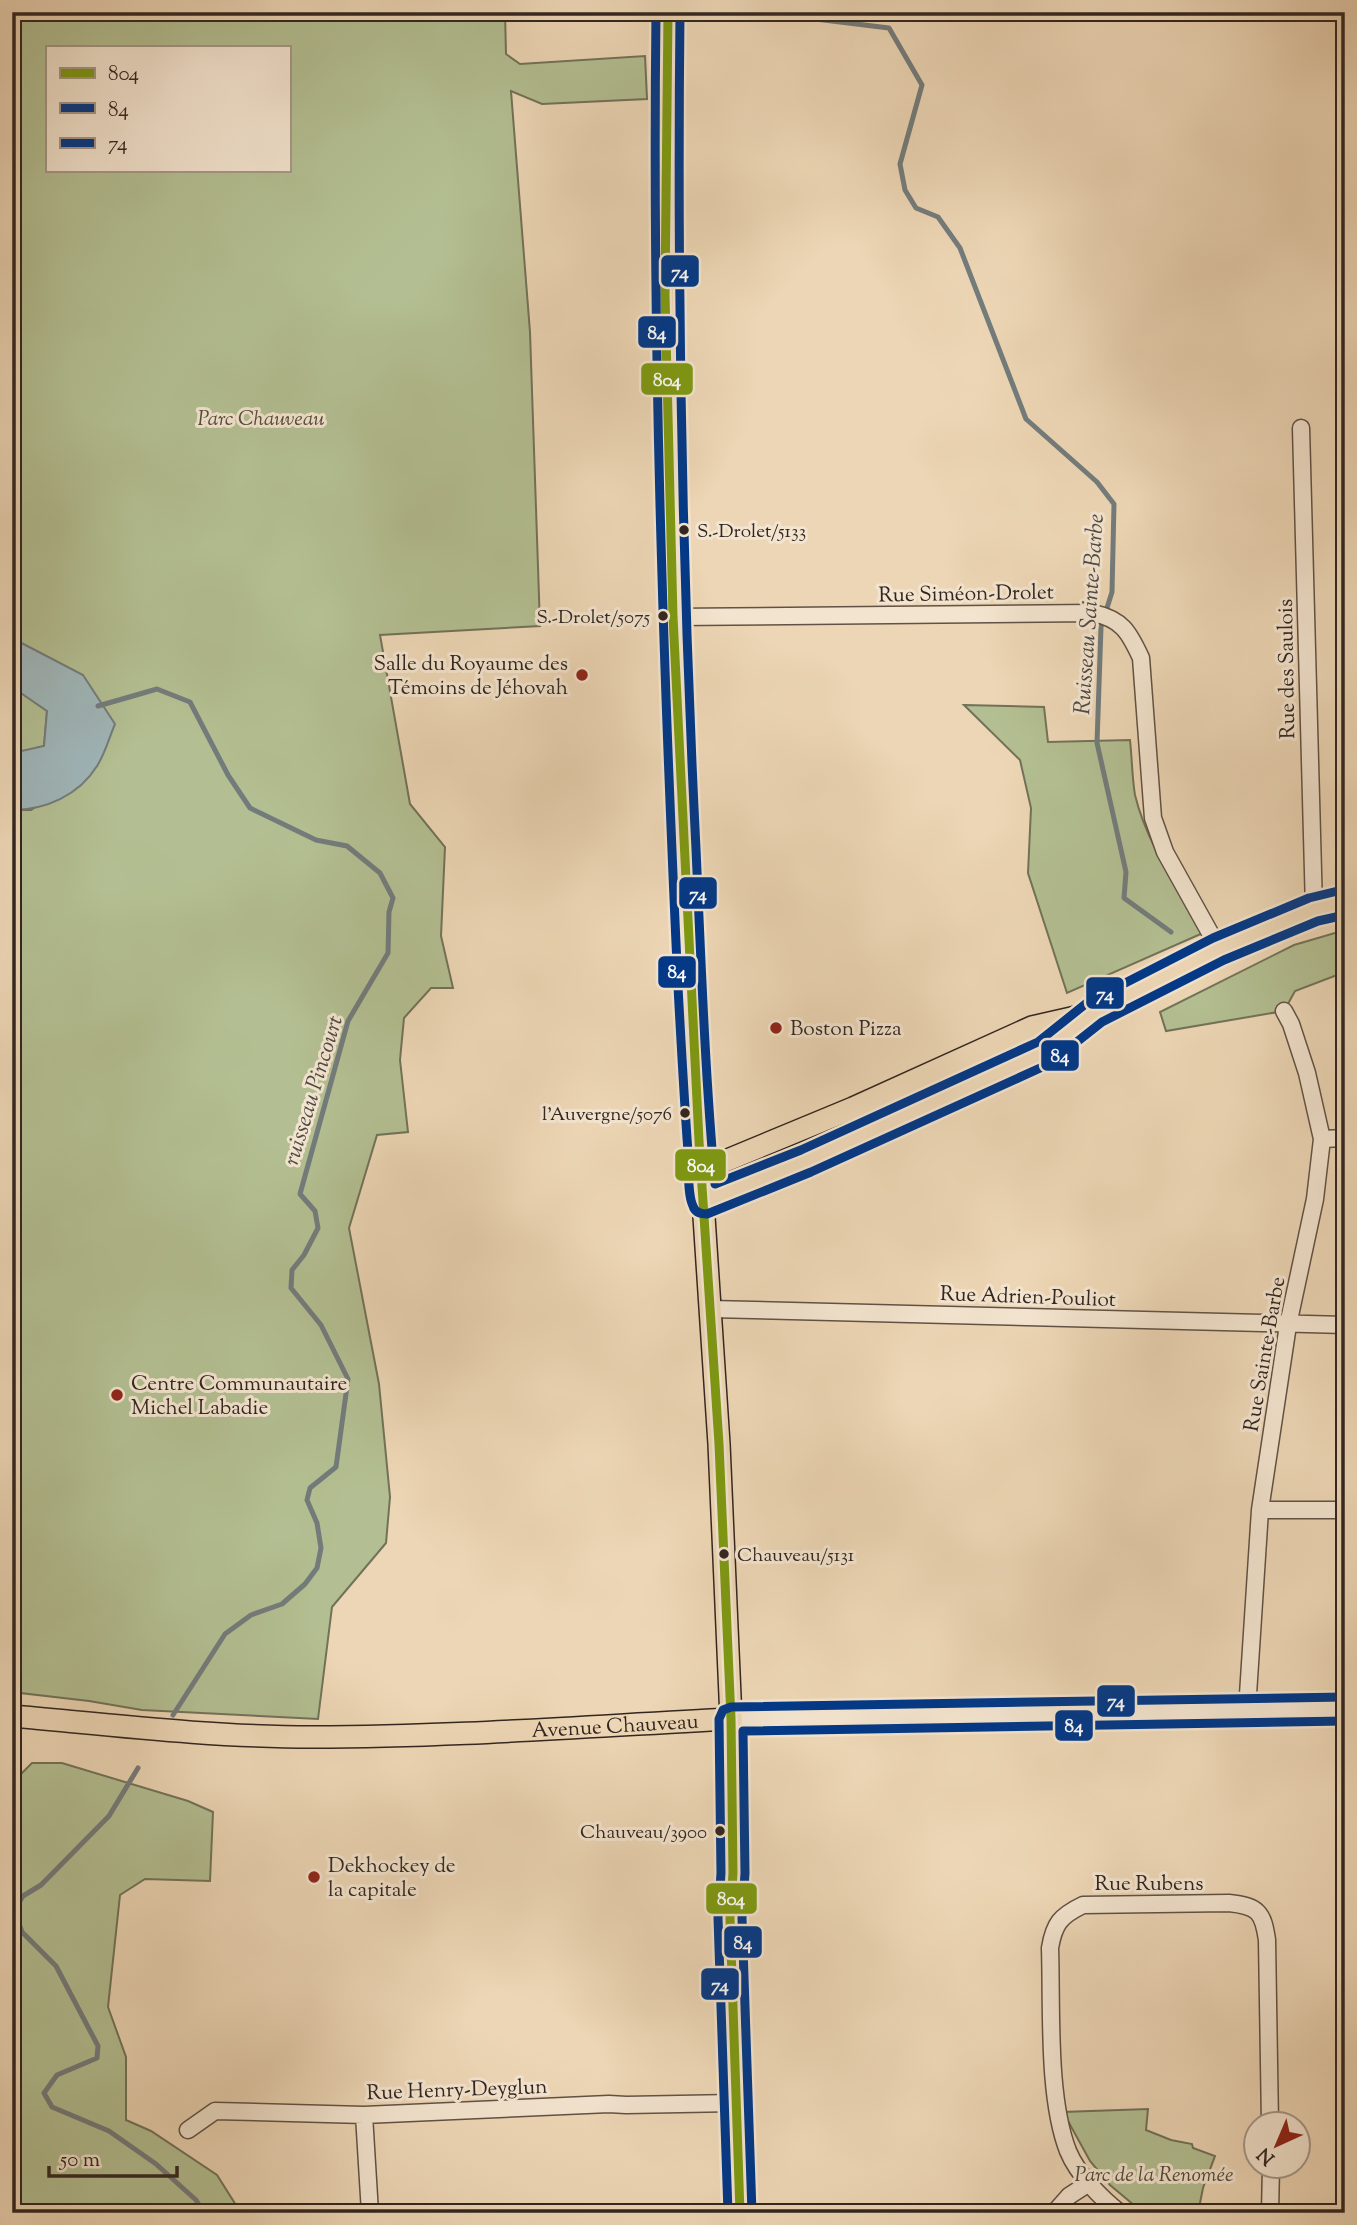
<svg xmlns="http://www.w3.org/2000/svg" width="1357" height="2225" font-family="'Sorts Mill Goudy',serif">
	<rect width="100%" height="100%" fill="#edd6b5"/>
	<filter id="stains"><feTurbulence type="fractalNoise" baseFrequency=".00286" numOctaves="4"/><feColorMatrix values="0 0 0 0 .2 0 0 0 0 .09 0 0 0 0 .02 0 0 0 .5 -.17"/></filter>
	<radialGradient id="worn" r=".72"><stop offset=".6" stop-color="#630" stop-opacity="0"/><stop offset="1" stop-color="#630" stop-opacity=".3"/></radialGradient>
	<path fill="#b3bf92" stroke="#727259" stroke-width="2" fill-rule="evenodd" d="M12,12H505L506,54L520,64L645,56L647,99L542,104L511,91L530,332L540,626L380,635L410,804L445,847L441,936L453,988H431L404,1018L400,1060L408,1132L377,1135L349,1228L379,1384L390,1497L386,1543L332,1607L318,1719L142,1710L89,1701L12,1692V810H31L97,766L12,638ZM47,47H289V170H47Z
		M12,686L47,711L44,746L14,754L12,753Z
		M964,705L1044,707L1048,742L1130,740C1132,758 1132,777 1135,795C1147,845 1179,889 1203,933L1067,993L1028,873L1031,808L1020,760Z
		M1345,930V972L1295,991L1284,1011L1166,1031L1160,1012L1294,945Z
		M32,1763H62L188,1801L213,1812L210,1881L145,1879L120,1895L108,2007L126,2057V2120L151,2131L217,2175L241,2213H12V1783Z
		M1148,2109L1146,2130L1171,2140L1192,2144L1193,2148L1215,2156L1203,2188L1198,2213H1146L1135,2206L1110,2185L1090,2161L1063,2112Z"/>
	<path fill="#9fb6b9" stroke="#737c7c" stroke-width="2" d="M12,638L83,675L115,724C109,738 105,754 97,766C79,795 46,810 12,810V753L44,746L47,711L12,687Z"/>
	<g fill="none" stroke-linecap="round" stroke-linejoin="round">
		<path stroke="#737c7c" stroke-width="5" d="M758,12L889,28L922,85L900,164L905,190L916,208L938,217L960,248L1026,419L1097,482L1114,504L1112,592L1101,627L1097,743L1126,872L1124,898L1171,932
			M98,706L157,689L190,702L228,775L250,808L316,840L347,846L380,873L393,898L389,912L388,953L348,1021L300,1194L315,1211L318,1228L304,1255L292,1270L291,1288L321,1325L348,1379L336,1467L310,1488L307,1500L317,1523L321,1548L317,1568L305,1584L282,1604L251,1615L225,1634L173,1715
			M138,1768L109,1816L41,1885L23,1896L14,1911L22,1932L56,1966L98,2046L97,2058L57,2075L44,2093L52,2107L109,2131L156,2164L196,2200L204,2213"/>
		<defs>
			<path id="minor" d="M1301,428L1314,909
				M673,617L1093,613C1122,619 1129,632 1141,658L1153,818L1165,852L1219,949
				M1322,1139L1345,1138
				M711,1309L1345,1325
				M1260,1510H1345
				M1247,1710L1260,1510L1288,1325L1315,1199L1322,1139L1307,1073L1291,1024L1284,1011
				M731,1719L933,1714L1345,1709
				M364,2115L370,2213
				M188,2130L215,2111L364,2115L609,2104L626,2105L734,2103
				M1054,2213L1069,2196L1089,2183
				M1120,2213C1101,2198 1078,2175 1068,2151C1047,2097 1052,2008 1050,1948C1054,1924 1060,1916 1083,1905L1229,1903C1258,1906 1263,1912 1267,1940L1270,2124
				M1270,2213L1271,2166"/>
			<g id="major">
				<path d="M668,12L665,295L673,617L699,1141L719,1444L731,1719L733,1873L730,1918L740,2213"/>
				<path d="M701,1171L853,1108L1032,1027L1089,1014"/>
				<path d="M704,1202L806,1161L1044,1053L1095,1012L1219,949L1314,909L1345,902"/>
				<path id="s1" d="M12,1716C112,1725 213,1737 313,1737C452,1737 592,1726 731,1719"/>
			</g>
		</defs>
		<use href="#minor" stroke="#615245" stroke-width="19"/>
		<use href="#major" stroke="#322620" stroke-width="24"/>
		<use href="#minor" stroke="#f3e4cf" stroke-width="16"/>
		<use href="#major" stroke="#edd6b5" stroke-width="21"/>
		<defs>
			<path id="bus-1" d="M668,12L665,295L673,617L699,1141L719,1444L731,1719L733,1873L730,1918L740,2213"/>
			<path id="bus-2" d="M656,12C652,338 663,662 678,987C681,1042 684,1097 688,1152C689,1166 687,1194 693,1206C695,1213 701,1214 707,1214L811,1172L1049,1064L1102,1022L1224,960L1318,921L1345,915
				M752,2213L742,1918L745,1873L743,1731L1345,1721"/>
			<path id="bus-3" d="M680,12C677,291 682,570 696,849C701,961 705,1073 715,1184L801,1150L1038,1042L1088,1002L1213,938L1309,898L1342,890
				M728,2213L718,1918L721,1873L719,1719L723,1710L731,1707L1345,1697"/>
		</defs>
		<use href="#bus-1" stroke="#f3e4cf" stroke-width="14"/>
		<use href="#bus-2" stroke="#f3e4cf" stroke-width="14"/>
		<use href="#bus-3" stroke="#f3e4cf" stroke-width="14"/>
		<use href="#bus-1" stroke="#7e9912" stroke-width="9"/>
		<use href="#bus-2" stroke="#013888" stroke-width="9"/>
		<use href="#bus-3" stroke="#013888" stroke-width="9"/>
	</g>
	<g fill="#322620" stroke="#f3e4cf" stroke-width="2.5">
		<circle cx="684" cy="530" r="6"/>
		<circle cx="663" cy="616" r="6"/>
		<circle cx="685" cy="1113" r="6"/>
		<circle cx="724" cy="1554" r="6"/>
		<circle cx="720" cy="1831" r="6"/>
	</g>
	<g fill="#8f2418" stroke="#f3e4cf" stroke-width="2.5">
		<circle cx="582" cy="675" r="7"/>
		<circle cx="776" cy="1028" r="7"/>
		<circle cx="117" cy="1395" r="7"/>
		<circle cx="314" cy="1877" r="7"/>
	</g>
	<g text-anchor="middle" stroke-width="6" stroke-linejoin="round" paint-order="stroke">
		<g font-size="19" fill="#322620" stroke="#f3e4cf" text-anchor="end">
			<text x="697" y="537" text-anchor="start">S.-Drolet/5133</text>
			<text x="650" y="623">S.-Drolet/5075</text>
			<text x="672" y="1120">l'Auvergne/5076</text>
			<text x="737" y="1561" text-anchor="start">Chauveau/5131</text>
			<text x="707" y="1838">Chauveau/3900</text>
		</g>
		<g font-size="21" font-style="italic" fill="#524c3c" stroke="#f3e4cf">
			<text x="261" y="425">Parc Chauveau</text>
			<text x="1154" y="2181">Parc de la Renomée</text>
		</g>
		<g font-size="21" fill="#322620" stroke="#f3e4cf">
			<text transform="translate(966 593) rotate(-1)" y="7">Rue Siméon-Drolet</text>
			<text transform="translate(1286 669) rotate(-91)" y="7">Rue des Saulois</text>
			<text transform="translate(1028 1296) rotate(2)" y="7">Rue Adrien-Pouliot</text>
			<text transform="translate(1264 1354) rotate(-80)" y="7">Rue Sainte-Barbe</text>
			<text dy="7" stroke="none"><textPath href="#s1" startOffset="604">Avenue Chauveau</textPath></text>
			<text x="1149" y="1890">Rue Rubens</text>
			<text transform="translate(457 2089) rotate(-2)" y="7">Rue Henry-Deyglun</text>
		</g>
		<g font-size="21" fill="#322620" stroke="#f3e4cf" text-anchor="start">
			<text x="568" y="670" text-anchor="end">Salle du Royaume des<tspan x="568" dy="24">Témoins de Jéhovah</tspan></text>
			<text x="790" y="1035">Boston Pizza</text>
			<text x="131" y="1390">Centre Communautaire<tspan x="131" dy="24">Michel Labadie</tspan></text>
			<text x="328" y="1872">Dekhockey de<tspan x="328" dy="24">la capitale</tspan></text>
		</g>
		<g font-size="23" font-style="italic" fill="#4d4a46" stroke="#f3e4cf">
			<text transform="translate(1088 614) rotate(-86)" y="8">Ruisseau Sainte-Barbe</text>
			<text transform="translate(312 1090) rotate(-73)" y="8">ruisseau Pincourt</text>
		</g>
	</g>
	<g stroke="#f3e4cf" stroke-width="2.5">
		<rect x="660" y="254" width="40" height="34" rx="7" fill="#013888"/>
		<rect x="637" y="315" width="40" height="34" rx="7" fill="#013888"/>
		<rect x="640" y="362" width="54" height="34" rx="7" fill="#7e9912"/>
		<rect x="678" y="876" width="40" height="34" rx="7" fill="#013888"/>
		<rect x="657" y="955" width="40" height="34" rx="7" fill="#013888"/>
		<rect x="1085" y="976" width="40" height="34" rx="7" fill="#013888"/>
		<rect x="1040" y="1039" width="40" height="33" rx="7" fill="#013888"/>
		<rect x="674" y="1148" width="53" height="34" rx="7" fill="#7e9912"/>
		<rect x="1096" y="1684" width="40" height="34" rx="7" fill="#013888"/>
		<rect x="1054" y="1709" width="40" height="33" rx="7" fill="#013888"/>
		<rect x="705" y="1882" width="53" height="33" rx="7" fill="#7e9912"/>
		<rect x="723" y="1925" width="40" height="34" rx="7" fill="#013888"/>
		<rect x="700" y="1967" width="40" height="34" rx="7" fill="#013888"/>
	</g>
	<g font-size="19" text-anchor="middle" font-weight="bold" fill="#fff">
		<text x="680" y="278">74</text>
		<text x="657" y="339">84</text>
		<text x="667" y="386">804</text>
		<text x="698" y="900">74</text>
		<text x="677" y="978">84</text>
		<text x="1105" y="1000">74</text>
		<text x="1060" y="1062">84</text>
		<text x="701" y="1172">804</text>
		<text x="1116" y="1707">74</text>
		<text x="1074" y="1732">84</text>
		<text x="731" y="1905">804</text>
		<text x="743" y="1949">84</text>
		<text x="720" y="1991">74</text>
	</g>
	<rect width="1357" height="2225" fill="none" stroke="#edd6b5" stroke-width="42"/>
	<rect x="14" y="14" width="1329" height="2197" fill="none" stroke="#322620" stroke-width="3.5"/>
	<rect x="21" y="21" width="1315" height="2183" fill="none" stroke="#322620" stroke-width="2"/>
	<rect x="46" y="46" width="245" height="126" fill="#f3e4cf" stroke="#a69889" stroke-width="2"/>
	<rect x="60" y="68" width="35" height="10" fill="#7e9912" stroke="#a69889" stroke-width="2"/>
	<text x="108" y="80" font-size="21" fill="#322620">804</text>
	<rect x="60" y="103" width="35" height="10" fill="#013888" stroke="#a69889" stroke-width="2"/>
	<text x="108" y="116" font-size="21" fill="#322620">84</text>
	<rect x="60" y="138" width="35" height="10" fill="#013888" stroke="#a69889" stroke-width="2"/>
	<text x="108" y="150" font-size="21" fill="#322620">74</text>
	<g transform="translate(1277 2145) rotate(224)"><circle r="33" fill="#f3e4cf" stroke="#a69889" stroke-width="2"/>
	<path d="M0-5L12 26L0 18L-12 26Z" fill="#8f2418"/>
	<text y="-10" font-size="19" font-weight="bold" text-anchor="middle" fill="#322620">N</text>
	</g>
	<path d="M49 2166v10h128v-10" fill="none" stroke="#322620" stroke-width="3.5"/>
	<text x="60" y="2166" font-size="21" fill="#322620" stroke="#f3e4cf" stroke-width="5" paint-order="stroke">50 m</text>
	<rect width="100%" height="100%" filter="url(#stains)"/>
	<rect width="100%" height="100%" fill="url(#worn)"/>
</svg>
